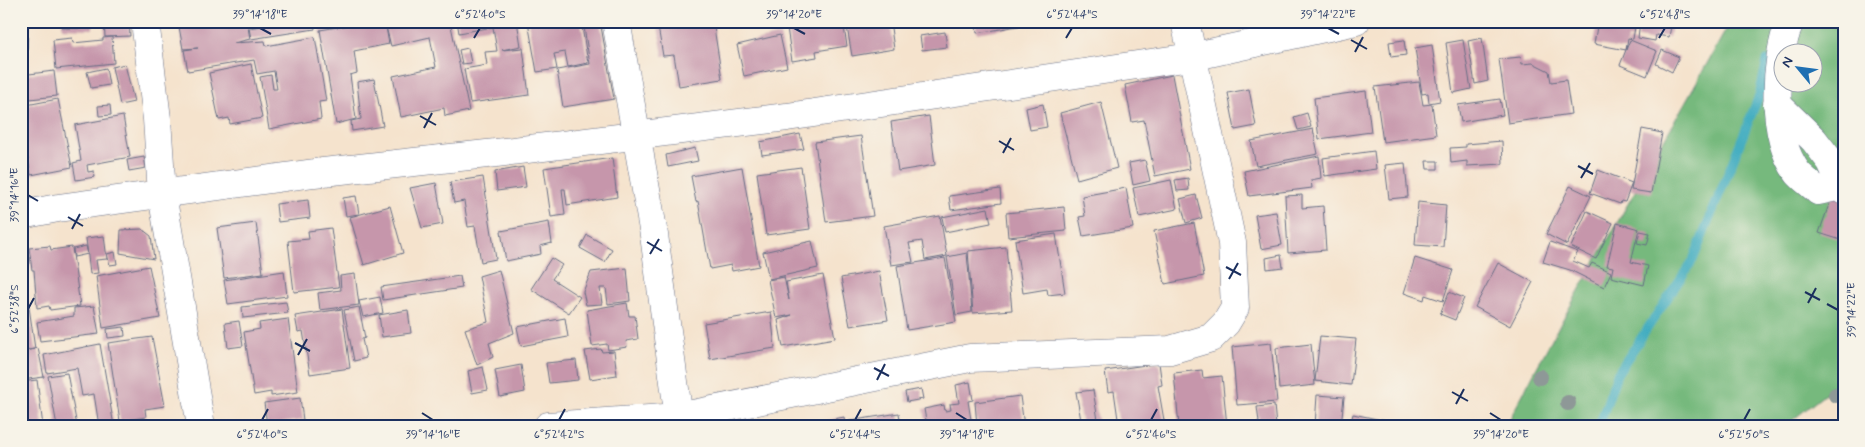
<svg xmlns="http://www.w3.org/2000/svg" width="1865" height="447" font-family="Mynerve,sans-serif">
	<rect width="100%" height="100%" fill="#f7f3e8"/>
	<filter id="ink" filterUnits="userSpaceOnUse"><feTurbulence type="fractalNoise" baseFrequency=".02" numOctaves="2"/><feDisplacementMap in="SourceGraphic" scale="10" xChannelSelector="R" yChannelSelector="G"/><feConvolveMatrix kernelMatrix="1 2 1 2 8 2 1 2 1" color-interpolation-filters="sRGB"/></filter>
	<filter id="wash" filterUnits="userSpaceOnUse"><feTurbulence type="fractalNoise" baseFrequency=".0096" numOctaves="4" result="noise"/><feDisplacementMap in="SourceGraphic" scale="20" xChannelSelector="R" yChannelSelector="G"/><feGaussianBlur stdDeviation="1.12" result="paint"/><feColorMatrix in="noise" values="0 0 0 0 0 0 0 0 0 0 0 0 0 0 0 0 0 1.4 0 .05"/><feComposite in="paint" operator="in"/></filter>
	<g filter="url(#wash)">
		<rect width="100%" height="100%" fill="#f5e3cd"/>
		<path fill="#76b97d" stroke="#48746e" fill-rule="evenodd" d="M1731,21H1844V379L1785,426H1506L1554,335ZM1782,52H1812V82H1782Z"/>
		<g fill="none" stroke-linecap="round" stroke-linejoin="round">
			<path stroke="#41acc0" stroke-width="9" d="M1599,426L1617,374L1693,260L1759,96L1767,61"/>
		</g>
		<g id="blocks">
			<path fill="#c696ab" d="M62,21H93V29L62,28Z
				M104,21H129L130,36L105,37Z
				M178,21H194L195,24L247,21L250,39L234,43L265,41L266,46L315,37L326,101L319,102L321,119L269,129L260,77L271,75L273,89H277L274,71L257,74L254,60L188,71L184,50L198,48L183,49Z
				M268,21H314L315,29L251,39L249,28L269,25Z
				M373,21H385L386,26L405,21H450L469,111L445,116L444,108L401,117L393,76L436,67L430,37L391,46L386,27L389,44L354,51L357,73L350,75L356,119L336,124L320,30Z
				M457,21H517L521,46L502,50L523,48L529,95L470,103L464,69L487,65L485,52L497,51L493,27L459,33Z
				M535,21H581L588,63L568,67L565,52L554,54L557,69L537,72L528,22Z
				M583,21H600L614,99L563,107L557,70L590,64Z
				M657,21H713L722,79L679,86L674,55L663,56Z
				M786,21H843L847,46L816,51L817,57L792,61Z
				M846,21H890L894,49L852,56Z
				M975,21H1036V23L977,33Z
				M1598,21H1636L1633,39L1628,38L1626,50L1594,44Z
				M1640,21H1672L1669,37L1656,35L1655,41L1638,38Z
				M21,24H28L27,61H21Z
				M945,32L947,47L922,50L920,36Z
				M780,35L787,67L744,76L737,45Z
				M112,37L114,63L56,69L53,40L72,38L73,43L103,40V38Z
				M1482,38L1488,81L1475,84L1468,41Z
				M1404,40L1406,55L1391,57L1389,42Z
				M1463,40L1471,89L1453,93L1446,43Z
				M1630,40L1657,51L1647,76L1620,65Z
				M1432,45L1440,101L1429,103L1428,93L1422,94L1415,48Z
				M468,48L471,63L462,64L459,50Z
				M1662,50L1679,57L1672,72L1656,64Z
				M1521,57L1522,64L1533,63L1549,71L1551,82L1566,80L1571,114L1508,123L1499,59Z
				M125,64L134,102L120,105L112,67Z
				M251,64L262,118L230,124L229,118L219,120L209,73Z
				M106,68L109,85L91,88L87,72Z
				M54,71L57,96L21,100V75Z
				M1172,75L1190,169L1155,176L1144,120L1132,122L1125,85Z
				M374,79L383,126L352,131L351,121L361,119L357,82Z
				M1419,82L1423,105L1432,104L1436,135L1383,142L1375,87Z
				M1249,89L1256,126L1235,130L1228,93Z
				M1366,91L1371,132L1319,139L1314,98Z
				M58,99L72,167L31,175L21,125V106Z
				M1500,99L1503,115L1461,122L1458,105Z
				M1101,102L1117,168L1077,179L1060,113Z
				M1043,104L1047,127L1030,130L1026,108Z
				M110,105L111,115L99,116L98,106Z
				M1307,113L1311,127L1298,130L1294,117Z
				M123,116L130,157L87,165L88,172L94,171L95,177L76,180L73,163L81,161L75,125Z
				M929,116L935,165L898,171L891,122Z
				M1313,129L1318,154L1256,166L1251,141Z
				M1642,129L1662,133L1651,193L1631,190Z
				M800,134L804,149L762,155L760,142Z
				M861,136L873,216L826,222L815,142Z
				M1502,141L1503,164L1467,166V161L1451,163L1450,148L1466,147V144Z
				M695,148L698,161L668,167L666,155Z
				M1374,151L1376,169L1325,176L1323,158Z
				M1319,156L1321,178L1311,180L1312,188L1249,196L1244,171Z
				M144,157L146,168L129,171L127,160Z
				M21,158L27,183L21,184Z
				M612,158L617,197L567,205L565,189H562L565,215L551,217L544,168Z
				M1145,160L1150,181L1133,185L1129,163Z
				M1426,161H1438V169H1427Z
				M1405,163L1408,197L1389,199L1385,165Z
				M523,167L526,187L497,191L495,172Z
				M742,167L759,266L732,271L731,265L710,269L698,201L696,202L691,176Z
				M801,167L810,229L766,235L757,173Z
				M1598,170L1632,183L1625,202L1621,201L1620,204L1590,193Z
				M483,177L496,259L481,262L475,226L468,227L464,201L454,203L450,182Z
				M1188,178L1189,190L1177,191L1175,180Z
				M1171,180L1177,209L1139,217L1133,188Z
				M436,183L443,224L422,228L410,188Z
				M1570,186L1591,196L1567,245L1546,234Z
				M1126,188L1133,228L1083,236L1079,217L1085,216L1082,196Z
				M1000,189L1001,203L951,210L949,196Z
				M1833,193L1844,197V241L1819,233Z
				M1196,195L1202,218L1186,223L1180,199Z
				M1302,195V208L1323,206L1326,250L1288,253L1285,196Z
				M356,196L359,214L346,216L343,198Z
				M308,200L310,218L278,222L276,204Z
				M1418,202L1446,205L1443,247L1415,245Z
				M390,206L403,253L364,265L350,217Z
				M1064,207L1066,231L1008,237L1006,213Z
				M988,208L991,223L945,232L942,217Z
				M1587,211L1613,223L1596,259L1571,247Z
				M1276,212L1282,245L1261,249L1255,215Z
				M940,216L947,256L925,260L922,241L909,243L913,262L891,265L884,226Z
				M549,222L552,243L540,246L541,254L506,261L501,231Z
				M256,223L263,273L224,278L217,228Z
				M1194,223L1204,276L1165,284L1154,231Z
				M1617,223L1639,229L1631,262L1648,266L1644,285L1611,277L1613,267L1607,266Z
				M331,228L339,287L294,292L288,241L309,239L308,231Z
				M142,229L151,236L154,259L120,253L121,230Z
				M1640,231L1650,233L1647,245L1637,243Z
				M1056,234L1065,293L1048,295L1047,289L1023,293L1015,240Z
				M587,235L612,249L605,262L580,248Z
				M104,236L107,259L96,260L98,273L90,274L86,238Z
				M812,241L818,268L769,279L763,252Z
				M1550,242L1578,252L1573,261L1589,268L1592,263L1611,272L1604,287L1570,270L1543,262Z
				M50,246L51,250L72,247L80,306L50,310L49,306L37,308L34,270H32L29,248Z
				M86,246L88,254L74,257L73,249Z
				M1006,247L1012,310L973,313L968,251Z
				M21,252H24L26,268L21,269Z
				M115,252L117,264L110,265L107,254Z
				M967,253L972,312L956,315L947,257Z
				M1281,255L1283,267L1267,269L1266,258Z
				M551,258L562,265L552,279L580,297L569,313L531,289Z
				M945,258L956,322L907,330L897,266Z
				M1415,258L1453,270L1443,301L1425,295L1424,300L1404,293Z
				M1498,263L1533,282L1510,326L1475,307Z
				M149,266L160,318L103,328L96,276Z
				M627,268L630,301L608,304L606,288H600L602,304L586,305L583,292L591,272Z
				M499,270L514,333L489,343L493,357L477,365L465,329L488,322L479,276Z
				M284,271L287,296L228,304L224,280Z
				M879,271L888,320L850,326L841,278Z
				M355,274L359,305L320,310L318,293L341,290L340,276Z
				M823,275L835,338L783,347L778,320L792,315L776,318L768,280L784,277L789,300L786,282Z
				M460,276L462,288L383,300L381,287Z
				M1449,292L1464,298L1455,320L1440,314Z
				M21,293H27L35,349L21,351Z
				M380,297L383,313L363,317L359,301Z
				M286,302L288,313L243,318L242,307Z
				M627,303L629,316H635L638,339L626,341L627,347L608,350L607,344L592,346L587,310Z
				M94,306L99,334L40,341L37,322L74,316V308Z
				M359,307L365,338L362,339L366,358L354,361L344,310Z
				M342,309L350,368L310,374L303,331L298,332L295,316Z
				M408,310L411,333L382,337L379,315Z
				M771,312L775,348L710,359L704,323Z
				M565,318L568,337L521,346L517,327Z
				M288,319L298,392L271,396V392L254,395L244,332L260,329L259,323Z
				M239,321L243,346L228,348L225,323Z
				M124,327L125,336L108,338L107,329Z
				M1320,336L1356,339L1351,385L1315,381Z
				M152,337L165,406L145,409L146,417L120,421L108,343Z
				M1271,343L1277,402L1237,405L1232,347Z
				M100,344L114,426H99L94,394L82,396L77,368L47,373L44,355Z
				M1311,344L1315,385L1279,389L1276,348Z
				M38,348L44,377L21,380V352Z
				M601,349L602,352L614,351L617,375L590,379L585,351Z
				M576,360L578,380L549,383L546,363Z
				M1159,363L1162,385L1158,386L1165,426H1119L1114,391L1108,392L1105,371Z
				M521,365L525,392L500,397L495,370Z
				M483,367L488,390L472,393L468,371Z
				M1202,370L1203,378L1222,376L1227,426H1179L1174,373Z
				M67,373L77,426H57L48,376Z
				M37,380L43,426H21V382Z
				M970,382L973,400L968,401L972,426H927L924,409L944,405L945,411L951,410L950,404L959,403L956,385Z
				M921,389L923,399L907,402L905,392Z
				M1093,390L1099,426H1082L1076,392Z
				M1317,395L1344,397L1341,426H1315Z
				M1020,396L1024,426H977L975,402Z
				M300,398L303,420L267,425L264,403Z
				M1274,405L1276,426H1240L1259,422L1257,407Z
				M899,413L901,426H849V421Z
				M1353,414L1387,421L1386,426H1350Z
				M844,417L845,426H804V425Z
				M782,420L783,426H754V425Z"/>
		</g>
	</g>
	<g filter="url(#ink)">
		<use href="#blocks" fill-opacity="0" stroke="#676e85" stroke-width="1"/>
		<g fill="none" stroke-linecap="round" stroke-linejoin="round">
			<defs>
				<path id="minor" d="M145,21L157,119L162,194L201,426
					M616,21L654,235L680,426
					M1790,21C1774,61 1770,137 1798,173C1803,179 1812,185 1818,191L1841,186
					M1777,104L1814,140L1831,162L1844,191
					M21,215L58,208L314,173L496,153L787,117L1191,57L1356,21
					M548,426L678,417L970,358L1170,350L1211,338L1226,323L1235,308L1232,243L1185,21"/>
			</defs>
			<use href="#minor" stroke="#676e85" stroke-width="29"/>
			<use href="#minor" stroke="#fff" stroke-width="28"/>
		</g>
		<g fill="#8e9897">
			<circle cx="1540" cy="377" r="8"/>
			<circle cx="1836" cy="395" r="8"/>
			<circle cx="1568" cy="403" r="8"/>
		</g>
	</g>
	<path fill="none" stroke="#1b2f5e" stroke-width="2" d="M260,28L271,34M794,28L805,34M1328,28L1339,34M474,38L480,28M1066,38L1072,28M1659,38L1665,28M1351,40L1367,49M1355,52L1363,37M420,116L436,125M424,128L432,113M999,141L1014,150M1003,153L1011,138M1578,166L1593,174M1581,178L1590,163M28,195L38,201M68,217L83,226M72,229L80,214M647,242L662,251M650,254L659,239M1226,267L1241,275M1229,279L1238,263M1805,292L1820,300M1808,303L1816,288M1827,304L1838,310M28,309L34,298M295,343L310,351M298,355L307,339M874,368L889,376M877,380L885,364M1452,392L1468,401M1456,404L1464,389M422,413L433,420M956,413L967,420M1490,413L1501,420M262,420L268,409M559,420L565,409M855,420L861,409M1151,420L1157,409M1744,420L1750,409"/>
	<rect width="1865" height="447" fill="none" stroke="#f7f3e8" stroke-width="55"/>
	<g transform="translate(1798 68) rotate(299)"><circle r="24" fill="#f7f3e8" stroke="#9fa5b1"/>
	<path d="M0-4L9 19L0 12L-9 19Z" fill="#1f6fb2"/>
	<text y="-8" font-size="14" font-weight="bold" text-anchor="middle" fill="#1b2f5e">N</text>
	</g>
	<rect x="28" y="28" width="1810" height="392" fill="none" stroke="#1b2f5e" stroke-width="2"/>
	<g font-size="12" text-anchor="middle" fill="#1b2f5e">
		<text x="260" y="18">39°14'18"E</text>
		<text x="480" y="18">6°52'40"S</text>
		<text x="794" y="18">39°14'20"E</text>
		<text x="1072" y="18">6°52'44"S</text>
		<text x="1328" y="18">39°14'22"E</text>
		<text x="1665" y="18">6°52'48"S</text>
		<text transform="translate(14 195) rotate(-90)" y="4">39°14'16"E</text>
		<text transform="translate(14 309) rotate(-90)" y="4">6°52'38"S</text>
		<text transform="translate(1851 310) rotate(-90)" y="4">39°14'22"E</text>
		<text x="262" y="438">6°52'40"S</text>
		<text x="433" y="438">39°14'16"E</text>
		<text x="559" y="438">6°52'42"S</text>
		<text x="855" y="438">6°52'44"S</text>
		<text x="967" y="438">39°14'18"E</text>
		<text x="1151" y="438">6°52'46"S</text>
		<text x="1501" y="438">39°14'20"E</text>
		<text x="1744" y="438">6°52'50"S</text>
	</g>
</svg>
